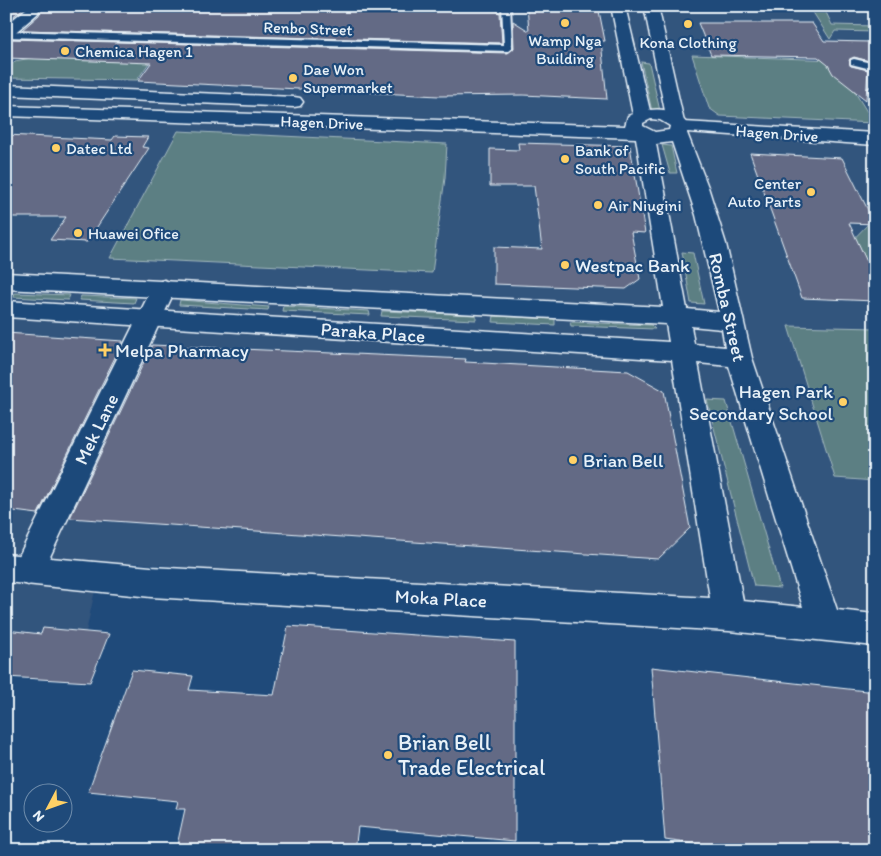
<svg xmlns="http://www.w3.org/2000/svg" width="881" height="856" font-family="Itim,sans-serif">
	<rect width="100%" height="100%" fill="#1f4a7a"/>
	<filter id="ink" filterUnits="userSpaceOnUse"><feTurbulence type="fractalNoise" baseFrequency=".02" numOctaves="2"/><feDisplacementMap in="SourceGraphic" scale="10" xChannelSelector="R" yChannelSelector="G"/><feConvolveMatrix kernelMatrix="1 2 1 2 8 2 1 2 1" color-interpolation-filters="sRGB"/></filter>
	<g filter="url(#ink)">
		<path fill="#33547d" d="M6,6H875V630L729,615L135,563L100,567L83,646L6,667Z"/>
		<path fill="#5c7f83" stroke="#a2b8be" d="M809,6H823L832,25L875,26V32L835,31L830,39Z
			M118,42L163,43L137,80L6,78V70L15,61Z
			M692,55L835,60L874,123L720,116L709,108Z
			M641,62L649,63L660,111H652Z
			M178,131L447,144L445,178L432,273L110,258Z
			M662,145L671,146L677,173H670Z
			M875,217V275L844,273L835,258Z
			M682,252L693,253L704,304L691,303Z
			M15,293L70,295L68,300L13,297Z
			M81,296L136,298L134,303L79,300Z
			M180,300L269,307L268,310L179,305Z
			M283,306L369,311L370,315L282,311Z
			M382,311L476,315V320L381,316Z
			M494,316L555,319V325L493,322Z
			M570,322L651,325L655,329L571,326Z
			M788,326L875,328V481L835,478Z
			M707,400L726,401L780,588L754,586Z"/>
		<path fill="#636b85" stroke="#e8f1f8" d="M6,6H26L6,22Z
			M38,6H379L495,10L500,13L502,43L22,30L39,15L41,10Z
			M527,6H598L605,41H601L607,99L523,95L439,96L138,81L151,63L6,58V40L9,39L508,53L514,48L513,21L529,31Z
			M698,23H812L824,41L870,42L869,61L854,57L849,60L851,66L868,70L866,100L833,74L828,65L818,57L711,55Z
			M6,135L112,140L115,136L148,137L142,147L149,148L87,242L50,240L66,217H6Z
			M518,143L630,146L645,233L631,232L640,279L626,289L494,284V247L542,249L534,186H490V149L519,150Z
			M750,153L842,158L875,224L849,223L875,279V301L802,298Z
			M6,333L123,341L38,514L6,510Z
			M152,345L466,359L465,362L628,371L664,391L690,528L658,559L70,518Z
			M288,626L515,642V841L358,827L355,850H176L185,809H176L178,801L88,792L132,670L193,676L189,690L274,695Z
			M43,628L109,634L90,682L6,677V630L41,634Z
			M651,667L875,692V850H738L665,840Z"/>
		<g fill="none" stroke-linecap="round" stroke-linejoin="round">
			<defs>
				<path id="lane" d="M502,6H510L512,48L508,51L6,37V31L504,45Z
					M854,59L875,64V70L851,64V60Z
					M875,87V93L868,90L870,88Z"/>
				<path id="street" d="M611,6H625L651,115L648,119H636L633,115Z
					M644,6H658L684,122L875,133V145L673,131L667,121Z
					M164,280L172,283L176,288L39,580L28,585L17,580L12,570L17,560L152,288L156,283Z"/>
				<path id="secondary" d="M32,7L37,8L39,11L37,14L11,36L6,38V25L27,8Z
					M6,85L294,97L300,98L303,102L300,106L294,107L6,95Z
					M6,106L625,126L628,116C648,108 673,104 688,125L687,133L708,187L726,244L752,358L837,610L875,614V646L729,631L151,597L6,582V554L151,567L710,598L672,360L6,317V301L669,342L666,324L6,289V273L663,307L636,138L6,116ZM651,119L660,120L670,126L669,130L655,132L643,126V123ZM672,142L696,215L719,312L687,309L656,144ZM691,326L722,329L725,347L694,344ZM698,363L729,366L803,607L743,601Z"/>
			</defs>
			<use href="#lane" stroke="#e8f1f8" stroke-width="4"/>
			<use href="#street" stroke="#e8f1f8" stroke-width="3"/>
			<use href="#secondary" stroke="#e8f1f8" stroke-width="3"/>
			<use href="#lane" fill="#1f4a7a" fill-rule="evenodd"/>
			<use href="#street" fill="#1f4a7a" fill-rule="evenodd"/>
			<use href="#secondary" fill="#1f4a7a" fill-rule="evenodd"/>
		</g>
	</g>
	<g fill="#ffd166" stroke="#1f4a7a" stroke-width="2">
		<circle cx="565" cy="23" r="5"/>
		<circle cx="688" cy="24" r="5"/>
		<circle cx="65" cy="51" r="5"/>
		<circle cx="293" cy="78" r="5"/>
		<circle cx="56" cy="148" r="5"/>
		<circle cx="565" cy="159" r="5"/>
		<circle cx="811" cy="192" r="5"/>
		<circle cx="598" cy="205" r="5"/>
		<circle cx="78" cy="233" r="5"/>
		<circle cx="565" cy="265" r="5"/>
		<path d="M102.5 342.5h5v5h5v5h-5v5h-5v-5h-5v-5h5z"/>
		<circle cx="843" cy="402" r="5"/>
		<circle cx="573" cy="460" r="5"/>
		<circle cx="388" cy="755" r="5"/>
	</g>
	<g text-anchor="middle" stroke-width="4.5" stroke-linejoin="round" paint-order="stroke">
		<g font-size="16" fill="#e8f1f8" stroke="#1f4a7a">
			<text transform="translate(308 28) rotate(2)" y="6">Renbo Street</text>
			<text transform="translate(322 122) rotate(2)" y="6">Hagen Drive</text>
			<text transform="translate(777 133) rotate(4)" y="6">Hagen Drive</text>
		</g>
		<g font-size="16" fill="#e8f1f8" stroke="#1f4a7a" text-anchor="start">
			<text x="565" y="46" text-anchor="middle">Wamp Nga<tspan x="565" dy="18">Building</tspan></text>
			<text x="688" y="48" text-anchor="middle">Kona Clothing</text>
			<text x="75" y="57">Chemica Hagen 1</text>
			<text x="303" y="75">Dae Won<tspan x="303" dy="18">Supermarket</tspan></text>
			<text x="66" y="154">Datec Ltd</text>
			<text x="575" y="156">Bank of<tspan x="575" dy="18">South Pacific</tspan></text>
			<text x="801" y="189" text-anchor="end">Center<tspan x="801" dy="18">Auto Parts</tspan></text>
			<text x="608" y="211">Air Niugini</text>
			<text x="88" y="239">Huawei Ofice</text>
		</g>
		<g font-size="19" fill="#e8f1f8" stroke="#1f4a7a" text-anchor="start">
			<text x="575" y="272">Westpac Bank</text>
			<text x="115" y="357">Melpa Pharmacy</text>
			<text x="833" y="398" text-anchor="end">Hagen Park<tspan x="833" dy="22">Secondary School</tspan></text>
			<text x="583" y="467">Brian Bell</text>
		</g>
		<g font-size="19" fill="#e8f1f8" stroke="#1f4a7a">
			<text transform="translate(728 307) rotate(77)" y="7">Romba Street</text>
			<text transform="translate(373 332) rotate(4)" y="7">Paraka Place</text>
			<text transform="translate(96 429) rotate(-64)" y="7">Mek Lane</text>
			<text transform="translate(441 598) rotate(3)" y="7">Moka Place</text>
		</g>
		<g font-size="22" fill="#e8f1f8" stroke="#1f4a7a" text-anchor="start">
			<text x="398" y="750">Brian Bell<tspan x="398" dy="25">Trade Electrical</tspan></text>
		</g>
	</g>
	<rect width="881" height="856" fill="none" stroke="#1f4a7a" stroke-width="25"/>
	<rect x="12" y="12" width="856" height="831" fill="none" stroke="#e8f1f8" stroke-width="2" filter="url(#ink)"/>
	<g transform="translate(48 808) rotate(229)"><circle r="24" fill="#1f4a7a" stroke="#6f8dac"/>
	<path d="M0-4L9 19L0 12L-9 19Z" fill="#ffd166"/>
	<text y="-8" font-size="14" font-weight="bold" text-anchor="middle" fill="#e8f1f8">N</text>
	</g>
</svg>
